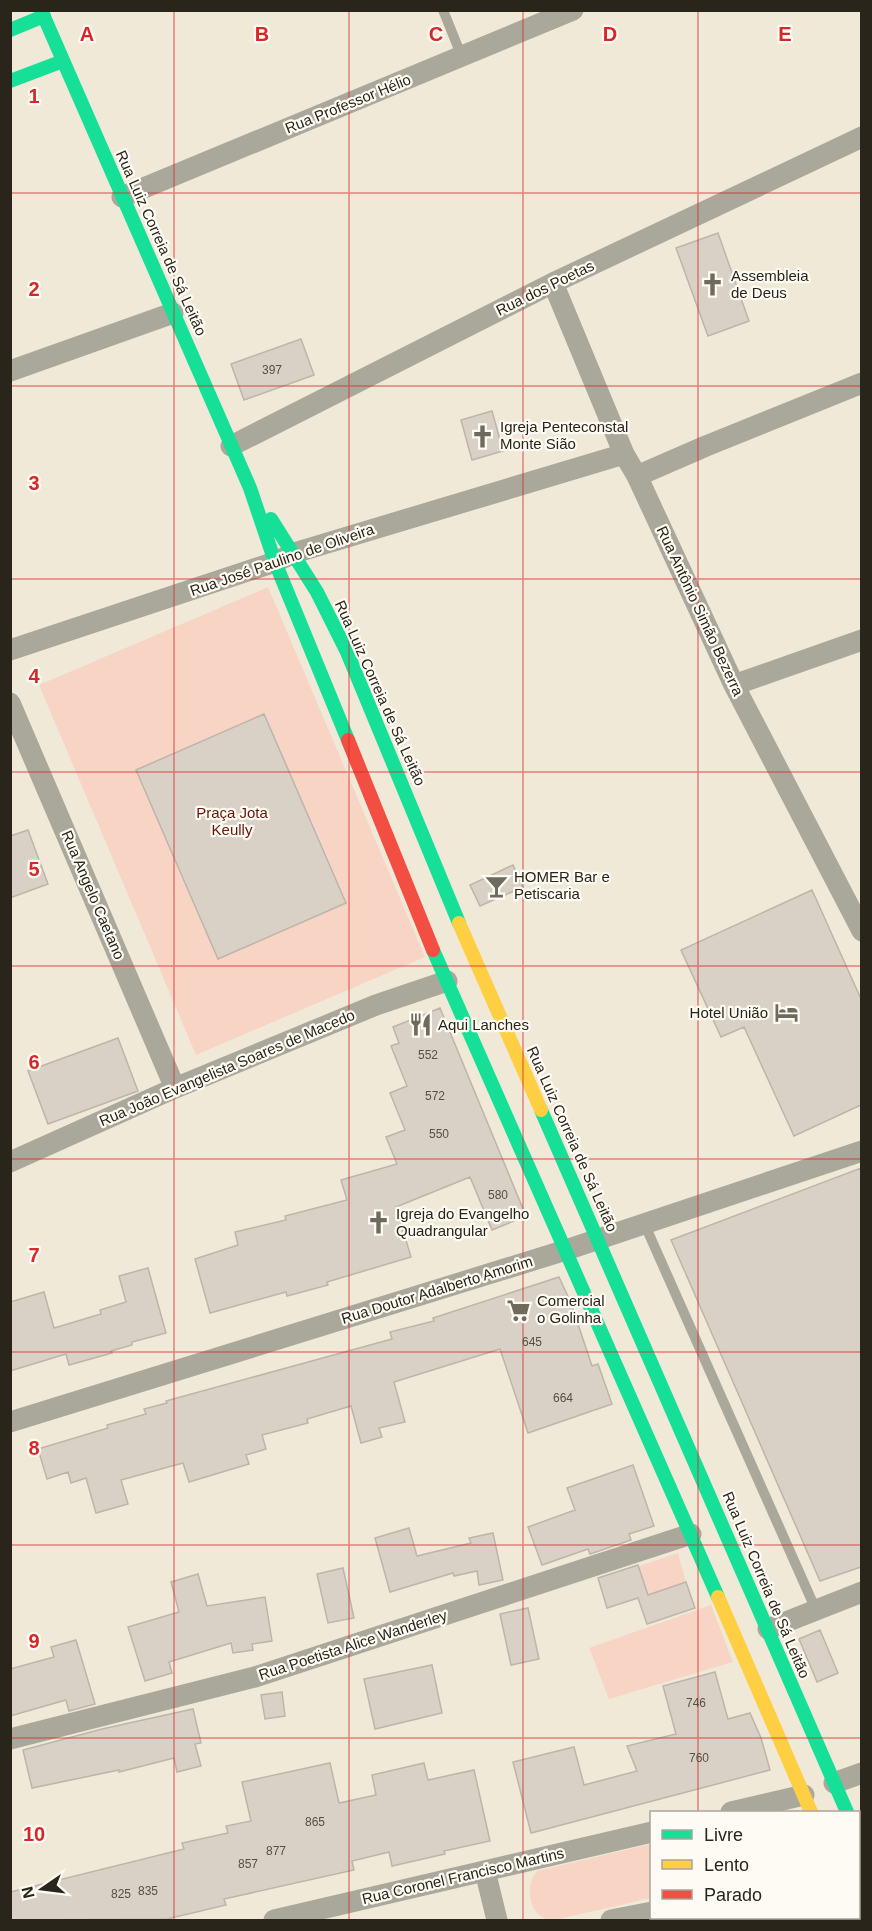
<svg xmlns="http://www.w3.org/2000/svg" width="872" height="1931" font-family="Helvetica,sans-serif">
	<rect width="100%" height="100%" fill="#f0e9d8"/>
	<path fill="#f8d4c5" d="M268,587L425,957L196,1055L39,685Z
		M678,1553L686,1582L648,1595L639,1566Z
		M711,1605L733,1662L609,1699L589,1648Z
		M651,1844V1898L554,1920C530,1921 523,1887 537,1871Z"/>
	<path fill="#d9d1c5" stroke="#bdb5aa" stroke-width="1.5" d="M718,233L749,321L708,336L676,248Z
		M301,339L314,375L244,400L231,364Z
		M492,411L503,451L472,460L461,420Z
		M264,714L346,903L218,959L136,770Z
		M28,830L48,884L10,898V836Z
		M513,865L523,887L480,906L470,885Z
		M812,890L861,999V1105L794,1136L744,1027L721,1037L681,950Z
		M440,1008L526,1216L492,1230L470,1177L396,1207L411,1257L327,1282L328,1285L287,1296L286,1292L210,1313L195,1259L238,1245L235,1232L286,1220L285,1216L347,1200L341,1180L397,1164L386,1137L405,1130L390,1093L407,1086L391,1046L399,1043L393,1027Z
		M118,1038L138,1091L48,1124L28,1071Z
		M861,1168V1567L820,1581L671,1240Z
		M148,1268L166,1333L132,1342V1345L111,1351L112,1353L69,1365L66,1354L10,1371V1302L44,1292L54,1328L101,1314L100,1310L126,1302L119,1276Z
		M559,1277L571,1303L592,1366L598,1364L612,1404L528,1433L500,1349L394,1382L405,1422L379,1428L382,1437L361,1443L351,1406L307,1419L308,1423L262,1435L266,1449L246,1455L249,1464L189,1482L183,1463L121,1480L128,1504L96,1513L86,1478L71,1483L68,1472L47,1479L38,1449L108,1428L107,1425L146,1414L144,1409L167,1403L166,1401L392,1339L390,1332L434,1321L433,1318Z
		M633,1465L654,1526L629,1534L631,1540L590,1554L588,1549L542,1565L528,1527L575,1510L567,1488Z
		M409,1528L417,1556L471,1543L469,1538L493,1533L503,1580L479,1585L477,1571L454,1576L453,1573L390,1592L375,1538Z
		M638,1565L648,1595L686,1582L695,1608L647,1624L638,1598L607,1608L598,1578Z
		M343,1568L354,1618L328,1623L317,1574Z
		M198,1574L207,1606L265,1597L272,1641L252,1644L253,1650L233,1653L231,1643L169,1662L172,1673L145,1681L128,1627L179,1612L171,1582Z
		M528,1608L539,1659L511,1665L500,1614Z
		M820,1630L838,1673L817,1682L799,1639Z
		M76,1640L95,1704L69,1711L66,1700L10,1716V1669L54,1657L51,1647Z
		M432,1665L442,1713L375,1729L364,1679Z
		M715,1672L728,1719L750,1713L761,1738L770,1770L531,1833L513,1762L574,1747L584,1785L637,1771L627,1746L676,1734L663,1686Z
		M282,1692L285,1716L265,1719L261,1695Z
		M193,1709L201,1743L195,1744L201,1766L177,1772L174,1758L119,1772V1770L32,1788L23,1750L102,1729Z
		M330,1763L339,1803L376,1795L372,1775L424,1763L428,1780L474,1770L490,1841L444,1851L445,1854L392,1866L389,1852L352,1861L354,1870L224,1899L226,1905L167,1919L10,1920V1892L184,1849L182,1843L228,1833L226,1826L251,1821L242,1782Z"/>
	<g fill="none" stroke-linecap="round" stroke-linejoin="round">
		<path stroke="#a9a89b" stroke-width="10" d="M443,10L462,57
			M644,1223L816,1610"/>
		<path stroke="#a9a89b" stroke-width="21" d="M122,197L573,10
			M553,283L624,454L637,476L734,685L862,931
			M10,371L173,313
			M231,446L553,283L862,137
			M637,476L706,446L862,383
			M10,650L275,562L294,553L624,454
			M734,685L862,640
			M10,703L175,1088
			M10,1162L175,1088L376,1005L447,981
			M10,1422L566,1250L862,1151
			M768,1629L862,1592
			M10,1739L255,1677L691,1534
			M834,1783L862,1773
			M731,1812L804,1795
			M485,1871L497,1920
			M274,1920L652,1832
			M611,1920L652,1912"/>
		<path stroke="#16e098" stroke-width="14" d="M41,10L250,488L275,562L348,740
			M10,30L44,16
			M10,81L63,61
			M271,519L317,592L347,652L459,923
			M433,950L718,1597
			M541,1110L847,1812
			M858,1839L862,1847
			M856,1918L857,1920"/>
		<path stroke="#ffcf43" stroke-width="14" d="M459,923L541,1110
			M718,1597L811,1812"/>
		<path stroke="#f24e42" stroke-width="14" d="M348,740L433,950"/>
	</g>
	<path fill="none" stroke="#d62828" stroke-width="1.5" stroke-opacity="0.55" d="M174,10V1920M349,10V1920M523,10V1920M698,10V1812M10,193H862M10,386H862M10,579H862M10,772H862M10,966H862M10,1159H862M10,1352H862M10,1545H862M10,1738H862M698,1918V1920"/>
	<defs>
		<symbol id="church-bare" viewBox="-9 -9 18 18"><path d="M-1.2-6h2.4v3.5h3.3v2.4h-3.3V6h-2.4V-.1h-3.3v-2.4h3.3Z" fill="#6f6a5c" stroke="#fefbf5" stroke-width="2.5" paint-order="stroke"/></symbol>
		<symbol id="bar-bare" viewBox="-9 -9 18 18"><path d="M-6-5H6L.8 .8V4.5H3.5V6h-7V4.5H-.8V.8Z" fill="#6f6a5c" stroke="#fefbf5" stroke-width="2.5" paint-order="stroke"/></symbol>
		<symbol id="hotel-bare" viewBox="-9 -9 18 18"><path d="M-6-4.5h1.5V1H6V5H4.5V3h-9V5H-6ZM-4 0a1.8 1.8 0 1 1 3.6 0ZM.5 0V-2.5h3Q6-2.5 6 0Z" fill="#6f6a5c" stroke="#fefbf5" stroke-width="2.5" paint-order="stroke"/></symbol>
		<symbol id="restaurant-bare" viewBox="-9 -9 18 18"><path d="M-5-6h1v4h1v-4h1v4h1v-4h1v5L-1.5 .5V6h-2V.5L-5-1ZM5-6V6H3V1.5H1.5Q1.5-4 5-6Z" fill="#6f6a5c" stroke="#fefbf5" stroke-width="2.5" paint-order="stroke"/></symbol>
		<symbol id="supermarket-bare" viewBox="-9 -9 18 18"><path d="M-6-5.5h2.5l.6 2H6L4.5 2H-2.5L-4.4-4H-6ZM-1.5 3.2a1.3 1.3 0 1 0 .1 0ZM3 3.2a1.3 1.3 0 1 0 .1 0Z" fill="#6f6a5c" stroke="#fefbf5" stroke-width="2.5" paint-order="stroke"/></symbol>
	</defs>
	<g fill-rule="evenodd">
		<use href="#church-bare" x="696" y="268" width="33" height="33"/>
		<use href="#church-bare" x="466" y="420" width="33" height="33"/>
		<use href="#bar-bare" x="480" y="870" width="33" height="33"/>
		<use href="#hotel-bare" x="770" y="996" width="33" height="33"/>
		<use href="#restaurant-bare" x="404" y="1008" width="33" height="33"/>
		<use href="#church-bare" x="362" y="1206" width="33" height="33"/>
		<use href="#supermarket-bare" x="502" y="1294" width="33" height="33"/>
	</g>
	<g text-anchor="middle" stroke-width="4.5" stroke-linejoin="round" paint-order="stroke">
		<g font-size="12" fill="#565045">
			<text x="272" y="374">397</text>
			<text x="428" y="1059">552</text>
			<text x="435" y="1100">572</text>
			<text x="439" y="1138">550</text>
			<text x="498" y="1199">580</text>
			<text x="532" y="1346">645</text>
			<text x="563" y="1402">664</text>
			<text x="696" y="1707">746</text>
			<text x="699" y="1762">760</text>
			<text x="315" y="1826">865</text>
			<text x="276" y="1855">877</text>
			<text x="248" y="1868">857</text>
			<text x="148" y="1895">835</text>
			<text x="121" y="1898">825</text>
		</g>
		<g font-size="15" fill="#2a251a" stroke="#fefbf5">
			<text transform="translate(348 104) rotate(-22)" y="5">Rua Professor Hélio</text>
			<text transform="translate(161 243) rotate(66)" y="5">Rua Luiz Correia de Sá Leitão</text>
			<text transform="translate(545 288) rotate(-26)" y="5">Rua dos Poetas</text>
			<text transform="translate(282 560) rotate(-19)" y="5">Rua José Paulino de Oliveira</text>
			<text transform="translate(700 611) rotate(65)" y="5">Rua Antônio Simão Bezerra</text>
			<text transform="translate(380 693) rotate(66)" y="5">Rua Luiz Correia de Sá Leitão</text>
			<text transform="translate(93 895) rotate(67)" y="5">Rua Angelo Caetano</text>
			<text transform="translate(227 1068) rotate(-23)" y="5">Rua João Evangelista Soares de Macedo</text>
			<text transform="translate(572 1139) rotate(66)" y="5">Rua Luiz Correia de Sá Leitão</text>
			<text transform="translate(437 1290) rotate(-17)" y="5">Rua Doutor Adalberto Amorim</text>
			<text transform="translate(766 1585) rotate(67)" y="5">Rua Luiz Correia de Sá Leitão</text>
			<text transform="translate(353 1645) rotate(-18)" y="5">Rua Poetista Alice Wanderley</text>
			<text transform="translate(463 1876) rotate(-13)" y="5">Rua Coronel Francisco Martins</text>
		</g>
		<g font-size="15" fill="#2a251a" stroke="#fefbf5" text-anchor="start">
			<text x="731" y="281">Assembleia<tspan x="731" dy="17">de Deus</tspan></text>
			<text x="500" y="432">Igreja Penteconstal<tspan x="500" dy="17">Monte Sião</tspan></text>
			<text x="514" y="882">HOMER Bar e<tspan x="514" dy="17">Petiscaria</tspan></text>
			<text x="768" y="1018" text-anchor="end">Hotel União</text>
			<text x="438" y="1030">Aqui Lanches</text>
			<text x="396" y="1219">Igreja do Evangelho<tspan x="396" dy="17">Quadrangular</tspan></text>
			<text x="537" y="1306">Comercial<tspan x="537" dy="17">o Golinha</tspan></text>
		</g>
		<g font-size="15" fill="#651607" stroke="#fefbf5">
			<text x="232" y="818">Praça Jota<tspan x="232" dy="17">Keully</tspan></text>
		</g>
	</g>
	<g font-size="20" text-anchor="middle" font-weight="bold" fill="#d62828" stroke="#fefbf5" stroke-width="4.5" stroke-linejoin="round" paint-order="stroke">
		<text x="87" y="41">A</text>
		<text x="262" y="41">B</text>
		<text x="436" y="41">C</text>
		<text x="610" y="41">D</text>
		<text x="785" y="41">E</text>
		<text x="34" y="103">1</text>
		<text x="34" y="296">2</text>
		<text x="34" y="490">3</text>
		<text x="34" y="683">4</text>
		<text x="34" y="876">5</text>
		<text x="34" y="1069">6</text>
		<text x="34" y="1262">7</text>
		<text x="34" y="1455">8</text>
		<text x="34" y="1648">9</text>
		<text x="34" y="1841">10</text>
	</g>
	<rect width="872" height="1931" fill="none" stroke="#2a251a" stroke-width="24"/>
	<rect x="650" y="1811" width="210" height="108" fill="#fefbf5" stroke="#a9a59d" stroke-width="1.5"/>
	<rect x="662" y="1830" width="30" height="9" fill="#16e098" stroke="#a9a59d" stroke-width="1.5"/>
	<text x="704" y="1841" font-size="18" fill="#2a251a">Livre</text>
	<rect x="662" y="1860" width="30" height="9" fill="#ffcf43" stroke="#a9a59d" stroke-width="1.5"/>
	<text x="704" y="1871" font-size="18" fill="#2a251a">Lento</text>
	<rect x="662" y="1890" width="30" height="9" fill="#f24e42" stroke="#a9a59d" stroke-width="1.5"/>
	<text x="704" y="1901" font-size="18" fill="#2a251a">Parado</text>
	<g transform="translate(42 1889) rotate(256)" stroke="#fefbf5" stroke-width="4.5" paint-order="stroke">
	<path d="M0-4.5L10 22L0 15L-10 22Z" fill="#2a251a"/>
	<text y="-9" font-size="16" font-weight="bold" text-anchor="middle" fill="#2a251a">N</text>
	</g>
</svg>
